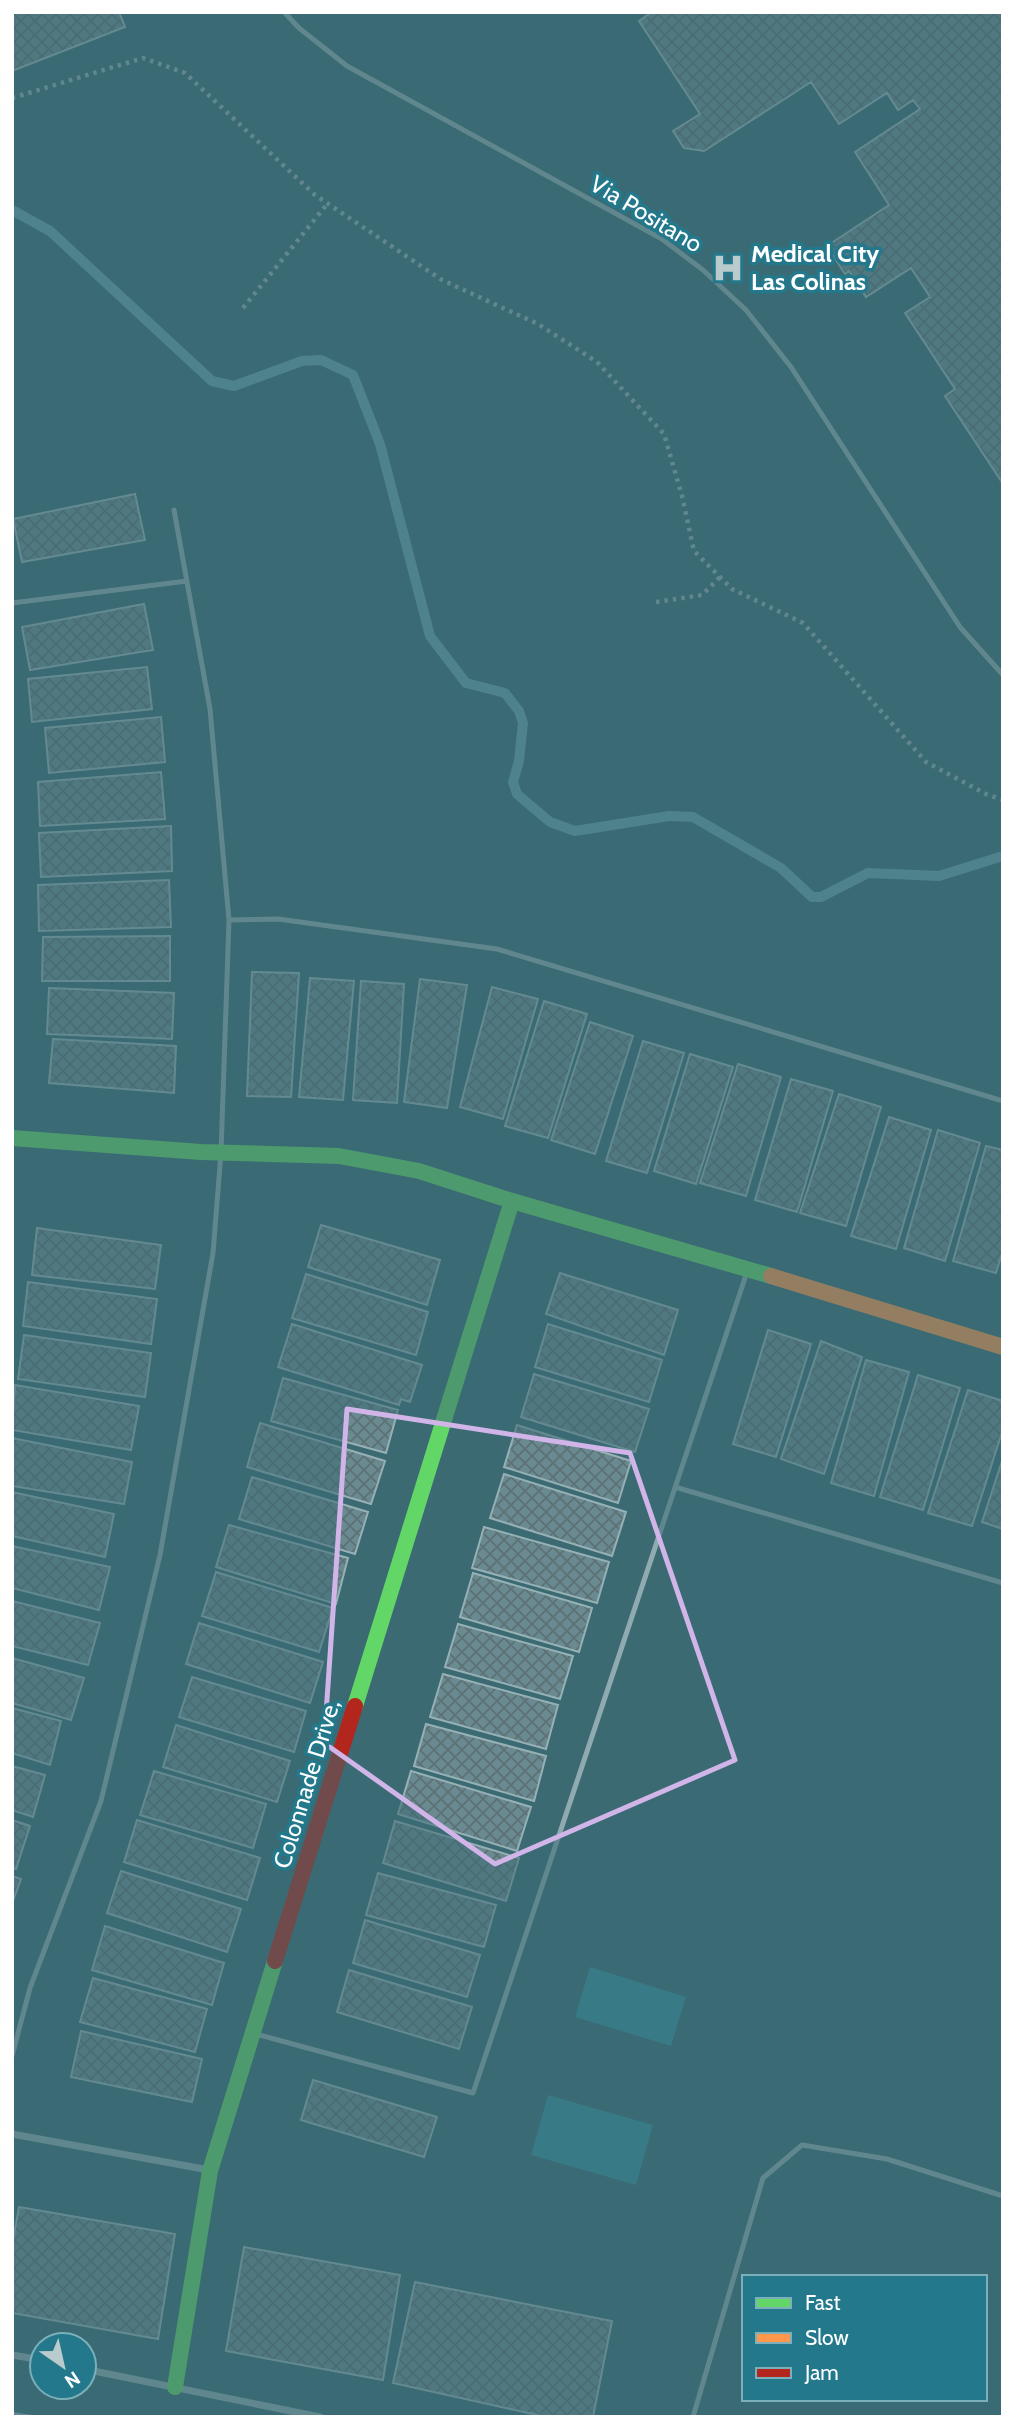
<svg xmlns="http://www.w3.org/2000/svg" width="1015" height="2429" font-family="Cabin,sans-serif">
	<defs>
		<pattern id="building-cross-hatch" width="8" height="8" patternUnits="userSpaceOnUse" patternTransform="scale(1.75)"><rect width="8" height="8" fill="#698a91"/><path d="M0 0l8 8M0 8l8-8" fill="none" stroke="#5d7175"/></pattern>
	</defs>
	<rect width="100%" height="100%" fill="#3b6a73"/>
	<path fill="#358e9e" d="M590,1967L686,1997L671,2046L575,2017Z
		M548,2095L653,2125L636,2185L531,2155Z"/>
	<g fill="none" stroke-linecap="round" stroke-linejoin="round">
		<path stroke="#679faa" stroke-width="10" d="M12,210L50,231L212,381L234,386L302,361L321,360L353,375L380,444L430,636L466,683L505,693L519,711L523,723L519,761L513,782L517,794L550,822L575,831L669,816L693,817L781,868L812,897H821L868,873L939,876L1003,856"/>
	</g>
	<path fill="url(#building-cross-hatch)" stroke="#96b1b6" stroke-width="2" d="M17,12H119L125,27L12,71V14Z
		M652,12H1003V484L945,396L955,389L905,313L930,297L911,268L866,297L849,271L845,274L827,246L889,205L855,152L920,109L913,100L898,110L887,93L839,124L811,82L704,151L684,148L673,131L700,114L639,21Z
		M135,494L145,540L22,562L13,519Z
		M144,604L153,650L30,670L22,627Z
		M147,667L152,709L32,722L28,679Z
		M161,717L165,762L49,773L45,728Z
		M161,772L165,819L40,826L38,782Z
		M171,826L172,871L41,877L39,833Z
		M169,880L171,927L39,931L38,885Z
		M170,936V981H42L43,937Z
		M252,972L299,973L291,1097L247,1096Z
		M310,978L354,981L343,1100L299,1097Z
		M420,979L467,985L447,1108L404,1102Z
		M361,981L404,984L397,1103L353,1100Z
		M492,987L538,999L503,1119L460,1107Z
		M49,988L174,993L172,1039L47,1034Z
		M544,1001L587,1014L548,1138L505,1126Z
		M590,1022L633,1036L595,1154L551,1140Z
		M53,1039L176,1046L174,1093L49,1083Z
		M643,1041L684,1053L647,1173L606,1161Z
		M690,1054L733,1067L696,1184L654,1171Z
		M738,1064L781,1077L746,1196L700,1183Z
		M791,1079L833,1091L797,1212L755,1200Z
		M839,1094L881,1107L846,1226L800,1213Z
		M889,1117L931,1130L896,1249L851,1236Z
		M938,1130L980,1143L945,1261L904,1248Z
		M986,1146L1003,1150V1250L996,1273L953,1261Z
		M321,1225L440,1260L427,1305L308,1267Z
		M37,1228L161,1245L155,1289L32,1275Z
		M560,1273L678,1310L664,1355L546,1314Z
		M306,1274L428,1312L416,1355L292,1318Z
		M28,1282L157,1299L151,1344L23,1326Z
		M292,1324L422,1365L410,1402L401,1399L399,1405L278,1367Z
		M548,1324L662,1360L649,1402L535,1367Z
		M768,1330L811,1344L776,1457L733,1444Z
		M24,1335L151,1353L145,1397L18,1379Z
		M821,1341L862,1357L824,1474L781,1459Z
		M866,1360L909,1372L874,1496L831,1483Z
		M534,1374L649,1409L635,1452L521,1417Z
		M918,1375L960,1388L923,1510L880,1497Z
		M283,1378L398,1410L386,1453L271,1421Z
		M15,1385L139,1406L131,1450L12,1430Z
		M968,1390L1003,1401V1429L972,1526L928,1513Z
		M260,1423L385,1461L371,1504L247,1467Z
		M517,1425L631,1461L618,1503L504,1467Z
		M12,1438L132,1462L124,1504L12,1486Z
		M1003,1458V1529L982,1522Z
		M504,1474L626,1512L612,1556L490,1518Z
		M252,1477L368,1512L355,1554L239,1519Z
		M12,1492L114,1514L105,1557L12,1536Z
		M229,1525L348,1558L336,1604L216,1567Z
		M484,1527L609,1562L597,1603L472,1568Z
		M12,1546L110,1567L99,1610L12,1588Z
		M216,1572L333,1608L319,1652L202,1616Z
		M473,1573L592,1608L579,1652L460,1617Z
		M12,1601L100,1623L88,1665L12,1646Z
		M199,1623L323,1662L310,1703L186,1664Z
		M458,1624L573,1656L560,1699L445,1667Z
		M12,1658L84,1678L71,1720L12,1703Z
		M443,1674L558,1705L546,1749L430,1717Z
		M192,1677L306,1711L294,1752L179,1717Z
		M12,1708L61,1721L50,1765L12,1753Z
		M426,1724L546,1756L534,1801L414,1766Z
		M176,1725L290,1761L277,1802L163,1767Z
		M12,1766L45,1775L33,1817L12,1810Z
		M154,1771L266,1804L253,1848L140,1815Z
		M411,1771L531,1807L517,1851L398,1814Z
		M12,1820L30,1826L16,1869L12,1868Z
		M137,1820L260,1858L247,1900L124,1862Z
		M395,1821L519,1858L506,1901L383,1863Z
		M121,1871L241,1909L227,1952L107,1913Z
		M378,1873L496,1905L484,1947L366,1915Z
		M12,1876L21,1879L12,1904Z
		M365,1920L480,1955L467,1997L353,1963Z
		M105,1926L224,1963L212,2005L92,1970Z
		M349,1970L472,2007L459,2049L337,2012Z
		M93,1978L207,2009L195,2052L80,2022Z
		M81,2031L202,2059L192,2102L71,2077Z
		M313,2080L437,2117L424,2157L301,2120Z
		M19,2207L175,2234L158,2339L12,2313V2246Z
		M244,2247L400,2275L383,2380L226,2351Z
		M415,2282L612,2321L593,2417H546L393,2383Z
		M12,2413L39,2417H12Z"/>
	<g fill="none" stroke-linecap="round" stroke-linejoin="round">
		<path stroke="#8fabb0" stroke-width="4.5" stroke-dasharray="3.5 5" stroke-linecap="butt" d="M12,98L143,58L185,73L315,195L442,280L538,324L597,362L664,434L682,496L694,551L732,589L803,623L926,762L986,794L1003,800
			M243,308L328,203
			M656,602L702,595L720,577"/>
		<path stroke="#8fabb0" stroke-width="5" d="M284,12L299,28L347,66L662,239L703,270L746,310L791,367L960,627L1003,675
			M12,603L187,581
			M229,920L278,919L497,949L1003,1101
			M675,1487L1003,1583
			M256,2034L473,2093L747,1272
			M12,2056L30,1988L101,1801L160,1555L213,1253L221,1153L229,920L210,709L174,510
			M693,2417L763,2178L802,2145L887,2159L1003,2196"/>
		<path stroke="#8fabb0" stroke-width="7" d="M12,2134L209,2170
			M12,2355L42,2360
			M84,2369L320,2417"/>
		<path stroke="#63d668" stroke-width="16" d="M12,1138L201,1152L339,1156L419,1171L512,1201L771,1276
			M355,1706L512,1201
			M175,2387L210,2171L275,1961"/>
		<path stroke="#ff974d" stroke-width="16" d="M771,1276L1003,1347"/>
		<path stroke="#b3261e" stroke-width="16" d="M275,1961L355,1706"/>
	</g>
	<path d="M0 0H1015V2429H0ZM347,1409L630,1453L735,1760L495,1864L324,1743Z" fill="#3b6a73" fill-opacity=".55" fill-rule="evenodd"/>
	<path fill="none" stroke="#d1b5e9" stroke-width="5" stroke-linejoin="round" d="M347,1409L630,1453L735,1760L495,1864L324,1743Z"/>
	<defs>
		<symbol id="hospital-bare" viewBox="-9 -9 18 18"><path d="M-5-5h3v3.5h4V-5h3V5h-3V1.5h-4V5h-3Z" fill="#bacbce" stroke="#23798b" stroke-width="2.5" paint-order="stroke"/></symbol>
	</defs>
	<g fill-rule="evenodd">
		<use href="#hospital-bare" x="706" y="246" width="44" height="44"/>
	</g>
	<g text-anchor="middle" stroke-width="7" stroke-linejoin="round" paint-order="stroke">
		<g font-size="24" fill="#fff" stroke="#23798b">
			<text transform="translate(646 214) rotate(31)" y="8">Via Positano</text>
			<text transform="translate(307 1784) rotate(-73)" y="8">Colonnade Drive,</text>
		</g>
		<g font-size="24" font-weight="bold" fill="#fff" stroke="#23798b" text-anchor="start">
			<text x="751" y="262">Medical City<tspan x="751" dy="28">Las Colinas</tspan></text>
		</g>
	</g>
	<rect width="1015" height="2429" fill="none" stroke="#ffffff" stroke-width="28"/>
	<rect x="742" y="2275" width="245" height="126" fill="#23798b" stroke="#7bafb9" stroke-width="2"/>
	<rect x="756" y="2298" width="35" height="10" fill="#63d668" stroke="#7bafb9" stroke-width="2"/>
	<text x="805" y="2310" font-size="21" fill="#ffffff">Fast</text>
	<rect x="756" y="2333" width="35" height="10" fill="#ff974d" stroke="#7bafb9" stroke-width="2"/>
	<text x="805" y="2345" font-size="21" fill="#ffffff">Slow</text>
	<rect x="756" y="2368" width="35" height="10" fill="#b3261e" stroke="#7bafb9" stroke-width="2"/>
	<text x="805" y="2380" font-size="21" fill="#ffffff">Jam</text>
	<g transform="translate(63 2366) rotate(146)"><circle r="33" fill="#23798b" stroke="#7bafb9" stroke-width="2"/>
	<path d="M0-5L12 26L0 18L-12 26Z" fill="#bacbce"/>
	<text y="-10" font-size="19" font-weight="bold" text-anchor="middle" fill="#ffffff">N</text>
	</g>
</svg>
